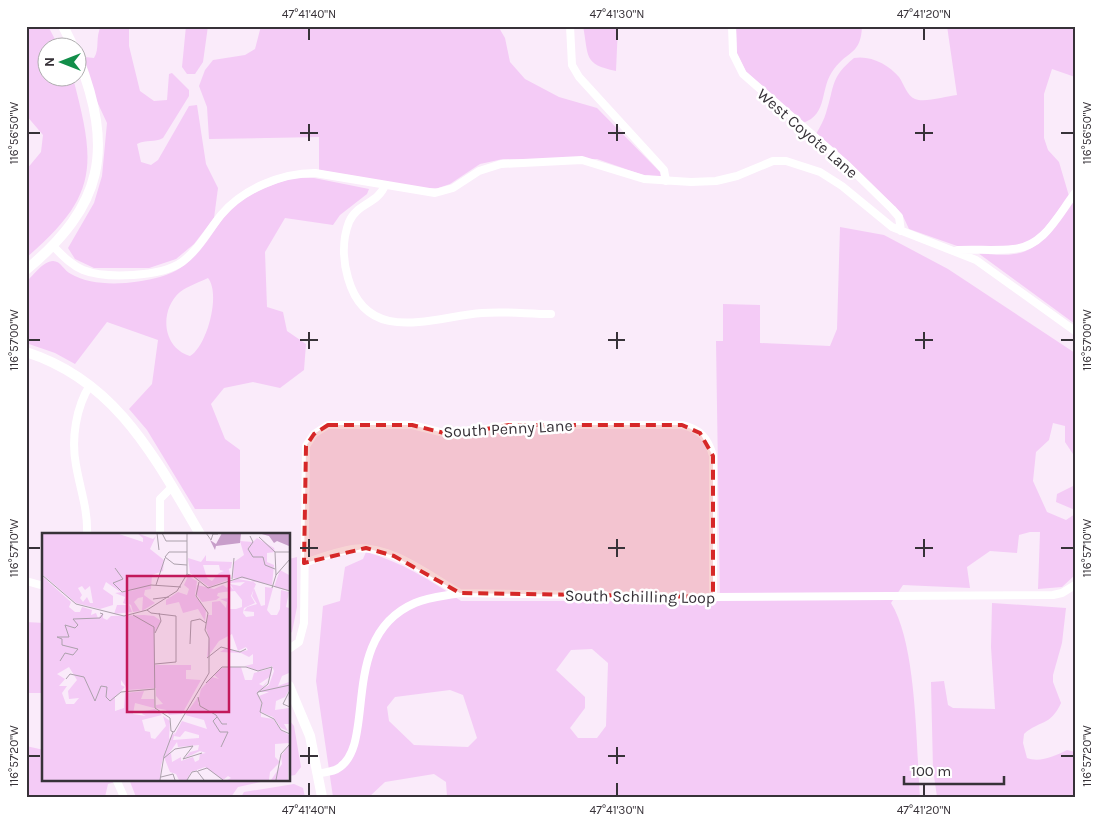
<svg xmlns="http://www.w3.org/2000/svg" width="1101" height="823" font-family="Karla,sans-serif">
	<rect width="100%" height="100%" fill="#faebfa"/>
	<path fill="#f4cbf6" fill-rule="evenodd" d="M26,26H48L59,47L48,48V78H73C96,165 99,196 26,258V170L41,152L43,135L26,115Z
		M101,26H129V46L140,91L154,101L167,100L169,74L172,73L189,90V96L163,138C155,143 146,139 137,144L141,162L151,165L158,160L189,106L197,105L206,164L218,188L214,218L194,244L176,259L149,268H94L75,259L68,248L94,203L102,176L107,123L93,93L79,48L85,57L94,58C100,49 95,37 101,26Z
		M186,26H208L203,62L195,74H187L182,67Z
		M261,26H498L505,38L510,62L525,79L559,97L597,108L660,172L661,177L643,175L597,159H503L480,164L450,184L438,188H424L319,170V137L209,139L207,107L199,86L205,70L213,60L245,55L255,49Z
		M583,26H618L616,71C583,64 589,57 583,26Z
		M736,26H862C861,55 848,50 834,69C819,88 829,114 803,123L746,72L737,53Z
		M947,26H1075V77L1052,69L1044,94V138L1048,150L1059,162L1069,196L1041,233L1029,243L1006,247H960L909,229L902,214L847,160L816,134C820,127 824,120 826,113C835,85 830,78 854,58C871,55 889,65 899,77C904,84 907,96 915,99C925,103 946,96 957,95Z
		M294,178H314L369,189L367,194L340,215L333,225L285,218L265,252L267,307L283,312L287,331L306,344L304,370L280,388L253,382L224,388L211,404L225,439L240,450V509H195L147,430L129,409L152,384L158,340L107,322L75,364L55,353L26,343V282C33,276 43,261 53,261C61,261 64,271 71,274C94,288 135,284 160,277C197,266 206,240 227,213C240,197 274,183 294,178ZM208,278C221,294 207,346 190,356C162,348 159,310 180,292C188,286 200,282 208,278Z
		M1075,197V324L978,253C990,254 1002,256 1014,254C1043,251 1059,219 1075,197Z
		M840,227L884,235L948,269L1075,353V457L1065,442V426L1053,423L1049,440L1036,452L1033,481L1047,512L1066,520L1075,514V575L1062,587L1038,589L1040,532H1030L1019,535L1017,553L990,551L967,567L970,588L903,585L891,603C917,645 916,745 920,797H447L446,782L434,774L385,782L369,797H333L316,681L323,606L340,601L345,567L363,559L366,552C401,562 431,580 461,601H720L716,341H723V304L760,305V343L830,346L837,329ZM592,649L608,663L606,726L597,738H578L570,728L585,708V697L556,670L571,650ZM450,690L463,695L477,738L468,747L414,745L389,721L387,707L395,697Z
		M1075,485V510L1056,502L1057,494Z
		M297,557V607L292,632L289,634V559Z
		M992,603L1066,608L1062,643L1053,675V682L1061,703C1050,727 1039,720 1024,734L1023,743L1027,758C1040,763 1055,756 1067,750L1075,752V797H937L933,769L931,682L944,681L948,705L953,708L995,709L991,647Z
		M26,622L44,623V693H26Z
		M289,720L294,726L301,767L295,775L289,776Z
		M26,746L44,750V779H114L115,782L108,784L105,797H26Z
		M129,779H274L238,787L231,797H136Z
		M294,784L303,788L305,797H241L244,792Z"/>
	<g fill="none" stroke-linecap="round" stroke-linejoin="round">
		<path stroke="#fff" stroke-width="8" d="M570,26L572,65L579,77L664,170L666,181
			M732,26L733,54L743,74L848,166L892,209L899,217L901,231
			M385,185C378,204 357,203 349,222C342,240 343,261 348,278C367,346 432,317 482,313C504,311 528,314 551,314
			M53,246C62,255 71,265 83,270C106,279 161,277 182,262C199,249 208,231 221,215C243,189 281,173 315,173L435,193L453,188L479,171L501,164L582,160L644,179L691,182L716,181L737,176L773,161H786L820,172L842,186L892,227L976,260L1075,331
			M958,250C977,249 995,251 1013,249C1044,247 1058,215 1075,193
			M87,534C88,509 80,489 76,465C71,439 76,407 90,385
			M160,534V499L172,487
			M304,563C319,558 335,552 352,549C389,543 429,576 460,593
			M26,581L44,586
			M289,649L299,642L304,623L306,446L314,434L328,425H412L452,435L509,425H682C700,429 708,438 713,456V597
			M319,774C324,772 332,772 337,769C379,746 336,637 415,603C429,597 445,596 460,593L713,597L1053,595L1062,593L1075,585
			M116,779L124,797"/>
		<path stroke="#fff" stroke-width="10" d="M63,26L74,48
			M26,270C104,205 114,150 78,57
			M26,352C117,381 155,458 200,534
			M289,686L310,736L322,797"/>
	</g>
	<path fill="#d62828" fill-opacity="0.2" stroke="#d62828" stroke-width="4" stroke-dasharray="10 6" stroke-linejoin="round" d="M328,425H412L452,435L509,425H682L700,433L713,456V597L460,593L394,556L366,548L304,563L306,446L314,434Z"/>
	<path fill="none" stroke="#373238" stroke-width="2" d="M309,28V40M617,28V40M924,28V40M309,124V141M617,124V141M924,124V141M28,133H40M300,133H318M608,133H625M915,133H933M1061,133H1074M309,332V349M617,332V349M924,332V349M28,340H40M300,340H318M608,340H625M915,340H933M1061,340H1074M309,539V557M617,539V557M924,539V557M28,548H40M300,548H318M608,548H625M915,548H933M1061,548H1074M309,747V764M617,747V764M28,756H40M300,756H318M608,756H625M1061,756H1074M309,783V796M617,783V796M924,783V796"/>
	<g text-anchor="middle" stroke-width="5" stroke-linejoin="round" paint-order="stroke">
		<g font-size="16" fill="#373238" stroke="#fff">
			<text transform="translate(808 133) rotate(41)" y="6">West Coyote Lane</text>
			<text transform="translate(508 428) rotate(-3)" y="6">South Penny Lane</text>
			<text transform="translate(640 596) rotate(1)" y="6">South Schilling Loop</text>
		</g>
	</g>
	<g transform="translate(42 533)">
		<rect width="248" height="248" fill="#faebfa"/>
		<path d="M0,0H74L101,9V5L95,0L111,6L114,3L108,16L122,27L121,38L110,42L109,56L103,57L102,62L113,70L100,78L101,64L96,65L92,69L98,78L91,79L89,72L87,71L90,79L72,81L75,72H86L81,70L83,64L73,60L94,57L77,58L64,49L61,56L71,63V72L58,76L34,70L0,41ZM40,53L43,57L48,53L51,70H48L45,64L41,69L38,65L40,62L36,55ZM215,5L232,15L233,19L225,20V29L232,32L230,52L191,45L192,29L202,22L198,8L211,9ZM164,22V28L190,29L189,35L182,38L178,37L177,32H161L165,45L170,48L177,40L187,36L189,46L167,54L148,40L146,25L159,29ZM238,37L247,42V58L232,54ZM0,43L29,69L27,74L33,79H38L40,74L50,77L49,82L54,80L56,85L61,80V85L65,87L69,83L102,82L112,83L119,88L112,100L113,132H149V137H144V146L159,147L140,181L127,182L124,177L114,175V172L121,171L114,163V155L86,157L79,147V152L83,154L73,164V178L82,175L83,160L102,158L99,166H112V175L93,170L91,181L104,183L100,181L102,178L113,176L120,182L100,187L103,198L108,199L109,205L113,206L124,193L121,183L128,188L127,206L133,199L131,207L157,205V202L143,198L138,204L132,203L140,188L165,196L162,187L143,182L156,164V170L160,174L156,168L159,156L170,144L177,146L172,142L179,135L187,134L188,138V134H199L203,147H210L212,140L230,135L229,143L217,151L221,153L228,145L220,156L227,152L232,138L230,133L216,138L203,133L211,131V121L207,124L199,120L178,119L184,115L198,119L206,117L204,114L196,118L190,101L177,108L165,125L167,105L164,95L166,82H170V69L178,68L184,75L185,69L178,66L188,65V76H194L200,74V67L193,58L182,59L176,60L175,63L178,64L174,67L160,69L154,61L155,52L172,56L181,52L185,55L187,52L192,57L188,51L198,53L203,49L186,50L197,45L209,47L214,51L209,63L213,70L202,75L201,80L204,84L212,83V79L202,78L205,74L215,71L210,63L212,55L219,73L223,72V54L231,55L225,77L229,82H235L238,76L239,57L247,59L244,74L247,75V140L240,143L236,153L247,149V157L243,164L234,168L233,177L247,175V191H242L246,198L239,195L231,184L219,179L220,170L217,163L227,159H217L219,156L215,160L219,169V184L231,186L239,197L247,202V210L233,211V224L238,229L228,239L227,247H185L189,245L186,243L181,247L163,234L149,239L145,247H137L134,241L128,239L122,224L126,208L119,233L118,247H0ZM27,134L35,147L26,158L27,166L37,165L32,171H24L20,160L25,153H17L23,146L15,141ZM135,209L136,214L157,212L156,217L148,219L143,225L158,218L164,220L158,221L157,227L153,229L151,224L139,228V224L130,229L129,220L126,222ZM146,43L155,48L153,63L164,77L163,88L156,76L141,80L137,69L124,72V67L136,59L145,62L147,56L142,52ZM247,212L246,247H229L240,231L239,223Z" fill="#f4cbf6" fill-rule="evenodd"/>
		<path d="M180,0H199L198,10L174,13L173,17L168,7L174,11ZM216,0H247V13L235,8L232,10L227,3Z" fill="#c89eca"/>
		<path fill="none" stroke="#aca1ac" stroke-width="1" d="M115,0L117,17M120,0L124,8H145M164,0L169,7L171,1H176M208,3L211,9L206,16L211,24H221L223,32L233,36M217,4L233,19M145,19H127L123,24L132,31L145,32M73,35L81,46L71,50L80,59L109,52L139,54M145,41V0M0,42L34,71L82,83L105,77L135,58L145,41L151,43M234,42L233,19H248M151,43L166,55L200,44L248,58M190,46L192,25M114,52L123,25M230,55L234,42L248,26M111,66L127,64M105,77L109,80L134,83V129L113,131M91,82L112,94L113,175L128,185L129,198L132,199L167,140V105L163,97L166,80L154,63L157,49M113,100L119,88L117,80M148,111L149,88L158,86L164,90M165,125L179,114L198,119L204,116M18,128L23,120L31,122L36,116L20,112V106L15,104H27L23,92L33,95L36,92L31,86L58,85L61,81L58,80M24,146L28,141L42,144L53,168L59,153L65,154L64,164L68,168L79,159L113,156M164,150L180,134H204L216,138L230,134L226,151L215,160L220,170L218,179L232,186L239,197L248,201M248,157L241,171L248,174M216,159L248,152M156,164L158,173L174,182L180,191H185M175,184L171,188L178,199H186L179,214M122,225L133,216L151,213L141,226L160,220M156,238L165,235L181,247M119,244L131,241L133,247M118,247L122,223L131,199M145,247L150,239L155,238L162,247M234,247L239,221L248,211"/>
		<path fill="#c2185b" fill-opacity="0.15" stroke="#c2185b" stroke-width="2.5" d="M85,43H187V179H85Z"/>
		<rect width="248" height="248" fill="none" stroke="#373238" stroke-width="2.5"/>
	</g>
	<rect width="1101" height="823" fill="none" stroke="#ffffff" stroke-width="55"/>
	<g transform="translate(62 62) rotate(270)"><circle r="24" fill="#ffffff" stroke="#afadaf"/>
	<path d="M0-4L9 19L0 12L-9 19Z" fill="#128e4a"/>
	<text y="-8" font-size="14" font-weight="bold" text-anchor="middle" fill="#373238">N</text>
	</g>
	<path d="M904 776v8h100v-8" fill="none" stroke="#373238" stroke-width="2.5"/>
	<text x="911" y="776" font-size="15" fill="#373238" stroke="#ffffff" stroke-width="4" paint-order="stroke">100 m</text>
	<rect x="28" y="28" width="1046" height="768" fill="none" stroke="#373238" stroke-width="2"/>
	<g font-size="12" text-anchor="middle" fill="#373238">
		<text x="309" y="18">47°41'40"N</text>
		<text x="617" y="18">47°41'30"N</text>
		<text x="924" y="18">47°41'20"N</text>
		<text transform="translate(1087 133) rotate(-90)" y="4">116°56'50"W</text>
		<text transform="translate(14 133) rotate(-90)" y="4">116°56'50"W</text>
		<text transform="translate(1087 340) rotate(-90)" y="4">116°57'00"W</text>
		<text transform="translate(14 340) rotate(-90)" y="4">116°57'00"W</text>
		<text transform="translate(1087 548) rotate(-90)" y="4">116°57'10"W</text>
		<text transform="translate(14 548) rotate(-90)" y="4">116°57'10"W</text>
		<text transform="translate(1087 756) rotate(-90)" y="4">116°57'20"W</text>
		<text transform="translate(14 756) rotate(-90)" y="4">116°57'20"W</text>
		<text x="309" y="814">47°41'40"N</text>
		<text x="617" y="814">47°41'30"N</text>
		<text x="924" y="814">47°41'20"N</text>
	</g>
</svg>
